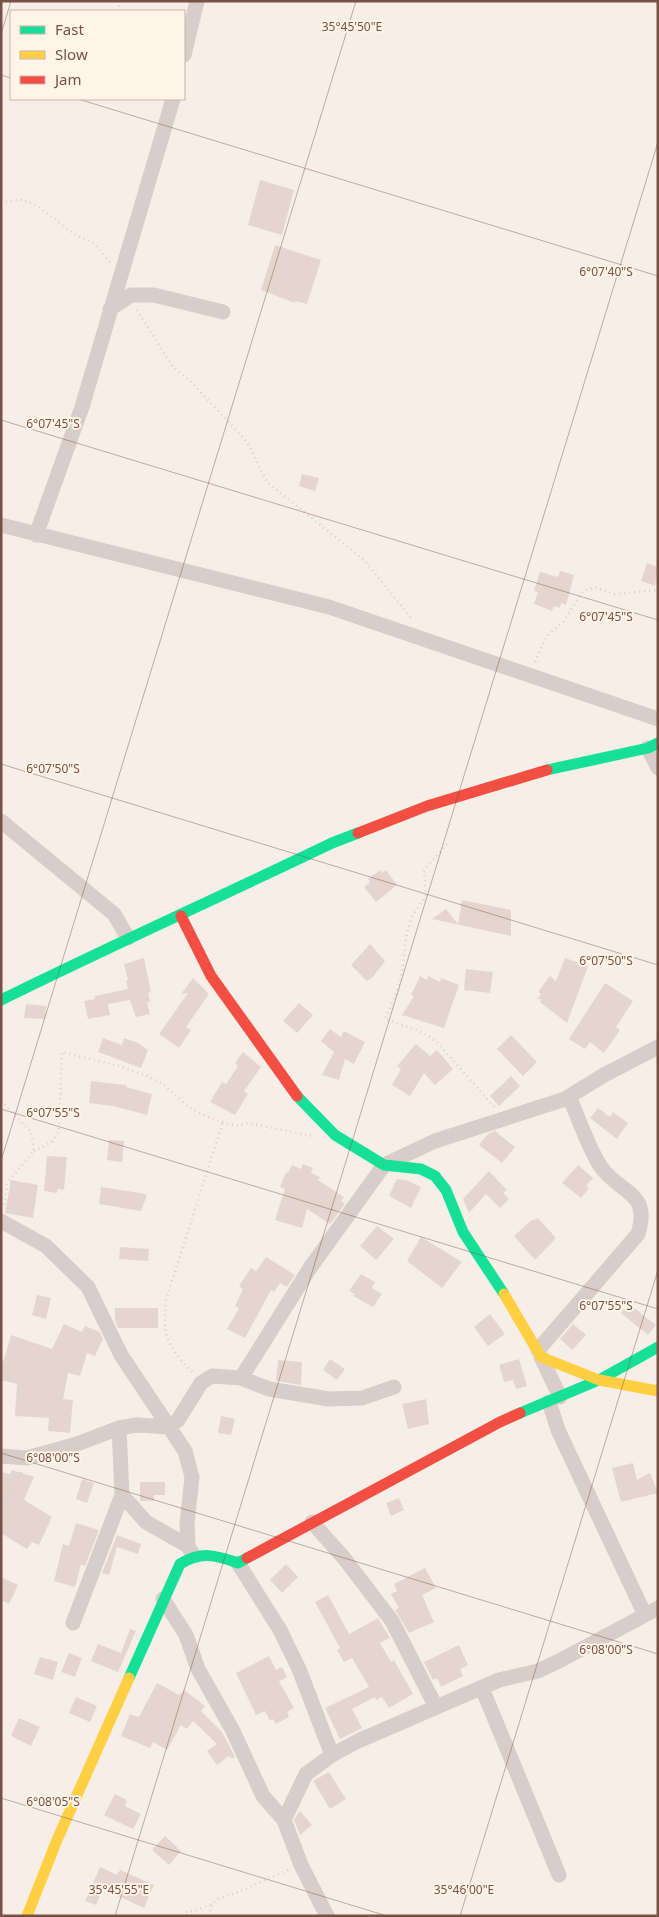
<svg xmlns="http://www.w3.org/2000/svg" width="659" height="1917" font-family="'Noto Sans',sans-serif">
	<rect width="100%" height="100%" fill="#f7efe7"/>
	<path fill="#e4d6ce" d="M260,180L294,190L282,235L248,225Z
		M275,245L321,260L307,304L295,301V303L261,290Z
		M302,474L319,478L315,491L299,486Z
		M647,563L658,567L655,586L641,581Z
		M560,571L574,575L566,605L561,603L560,608L554,606L552,611L534,604L538,592L534,591L540,572L558,577Z
		M380,870L382,873L386,870L397,885L376,902L364,887L370,882L368,879Z
		M462,900L511,910V936L432,919L446,909L458,924Z
		M370,944L385,961L373,977L367,981L351,965Z
		M144,958L151,992L148,993L150,1002H147L150,1014L136,1017L130,1000L108,1004L110,1015L88,1019L84,1001L95,999V996L128,989L126,981L128,980L124,964Z
		M565,958L588,966L567,1023L540,1002L541,999H537L541,994L538,992L550,976L556,981Z
		M466,969L493,972L490,993L464,990Z
		M420,976L427,980L428,976L440,982L441,978L459,985L444,1028L402,1015L414,996L411,995Z
		M193,978L209,994L186,1027L191,1030L179,1048L159,1034L188,993L181,994Z
		M605,983L633,1001L616,1027L620,1030L604,1053L590,1042L585,1049L569,1039Z
		M299,1003L313,1015L297,1033L283,1021Z
		M26,1004L46,1006L45,1019L24,1018Z
		M330,1029L341,1037L344,1031L365,1042L354,1064L345,1059L339,1080L322,1075L334,1052L321,1041Z
		M511,1035L537,1062L523,1076L497,1049Z
		M103,1038L122,1045L124,1038L138,1043L148,1050L141,1068L98,1052Z
		M416,1044L430,1056L437,1050L453,1069L435,1085L424,1073L410,1096L392,1085L401,1069L397,1066Z
		M243,1052L261,1067L244,1091L248,1094L235,1115L210,1102L222,1082L226,1084L238,1066L235,1063Z
		M511,1076L520,1086L499,1106L490,1096Z
		M91,1081L126,1085V1087L152,1094L147,1115L113,1106L89,1103Z
		M598,1108L610,1117L613,1112L628,1123L617,1139L590,1118Z
		M495,1131L515,1147L502,1163L479,1145L488,1134Z
		M109,1140L124,1141L122,1162L107,1160Z
		M47,1156L67,1157L64,1190L58,1189L57,1193L44,1191Z
		M303,1164L313,1168L311,1173L320,1177L318,1180L344,1197L341,1201L345,1204L330,1224L307,1209L302,1228L275,1220L285,1189L280,1187L286,1172L288,1173L292,1165L301,1169Z
		M578,1165L593,1178L586,1186L589,1188L581,1198L562,1183Z
		M489,1171L507,1190L503,1193L509,1199L500,1208L486,1194L469,1213L463,1199Z
		M397,1179L406,1180L421,1187L411,1208L389,1196Z
		M11,1180L38,1185L33,1218L5,1213Z
		M101,1187L140,1193L147,1195L141,1211L99,1204Z
		M538,1218L556,1238L535,1260L514,1236L533,1219L534,1220Z
		M377,1226L394,1239L376,1260L360,1246Z
		M421,1237L462,1262L442,1288L407,1261Z
		M120,1247L149,1249L148,1261L119,1259Z
		M266,1257L295,1275L287,1287L280,1283L274,1292L271,1290L245,1338L227,1329L239,1308L235,1306L243,1289L239,1286L251,1268L256,1271Z
		M361,1274L375,1282L372,1288L382,1294L373,1307L353,1296L355,1294L349,1291Z
		M37,1295L51,1298L46,1319L32,1315Z
		M629,1304L656,1325L648,1335L621,1313Z
		M115,1308H158V1328H118L115,1320Z
		M490,1314L505,1334L488,1346L474,1327Z
		M64,1324L82,1332L85,1326L100,1332L103,1339L95,1356L87,1353L80,1376L68,1373L63,1399L73,1400L70,1433L48,1431L49,1418L15,1416L17,1384L1,1380V1361L3,1362L11,1335L52,1349Z
		M573,1324L586,1335L572,1350L560,1339Z
		M330,1359L345,1369L337,1380L323,1370Z
		M519,1359L527,1386L516,1389L513,1380L504,1382L499,1365Z
		M278,1360L302,1362L301,1385L276,1381Z
		M426,1399L429,1424L408,1429L402,1404Z
		M221,1416L235,1419L231,1435L218,1433Z
		M633,1463L637,1480L650,1473L658,1493L621,1502L612,1468Z
		M12,1470L34,1477L24,1500L52,1517L39,1545L32,1542L27,1549L1,1533V1472L10,1474Z
		M82,1479L94,1483L87,1503L76,1499Z
		M140,1482H165V1495H154V1501H140Z
		M399,1498L404,1510L391,1516L386,1503Z
		M76,1523L99,1530L85,1566L81,1564L75,1587L54,1581L63,1544L69,1546Z
		M117,1535L141,1544L138,1554L117,1547L109,1575L102,1573Z
		M286,1564L298,1577L282,1593L270,1580Z
		M425,1568L436,1588L422,1595L434,1622L409,1633L395,1610L399,1608L391,1594L397,1591L394,1584Z
		M1,1577L18,1585L9,1604L1,1600Z
		M328,1595L349,1634L378,1618L390,1638L380,1643L391,1662L394,1660L413,1694L389,1708L382,1697L376,1700L375,1697L352,1709L362,1728L340,1739L325,1708L369,1687L352,1658L344,1662L337,1650L340,1648L315,1602Z
		M130,1629L136,1631L118,1672L91,1661L98,1644L121,1653Z
		M459,1645L468,1665L460,1669L463,1676L441,1687L437,1678L433,1680L424,1662Z
		M69,1653L82,1658L75,1677L61,1672Z
		M269,1656L276,1670L282,1667L287,1677L279,1681L294,1708L287,1712L289,1717L276,1724L273,1719L270,1721L265,1711L256,1715L236,1673Z
		M40,1657L58,1662L53,1680L34,1674Z
		M157,1683L179,1695L184,1690L205,1706L201,1711L222,1732L235,1757L232,1759L229,1756L217,1765L207,1751L217,1744L193,1721L187,1729L181,1725L167,1750L153,1742L150,1748L121,1736L130,1714L138,1717L140,1715Z
		M76,1697L97,1706L90,1722L69,1713Z
		M19,1718L40,1727L31,1746L11,1736Z
		M329,1772L346,1799L330,1809L313,1781Z
		M115,1794L127,1800L125,1806L141,1814L133,1829L104,1815Z
		M300,1811L312,1825L300,1835L294,1820Z
		M165,1836L181,1851L169,1865L152,1850Z
		M100,1867L117,1875L120,1870L154,1885L144,1908L103,1889L96,1905L85,1901Z"/>
	<g fill="none" stroke-linecap="round" stroke-linejoin="round">
		<path stroke="#dacfcb" stroke-width="2.5" stroke-dasharray="1 4" stroke-linecap="butt" d="M117,1L121,11
			M1,203L20,199L36,205L74,234L94,243L110,262
			M137,310L173,367L194,385L247,442L267,482L365,561L412,619
			M535,662L546,637L564,621L583,591L595,587L615,594L658,590
			M447,844L424,870L426,897C398,927 409,953 398,987C395,998 389,1009 385,1019L424,1033L437,1042L495,1108
			M1,1101L31,1132L34,1151L7,1183L4,1207
			M34,1151L52,1142L59,1131L62,1052L119,1066L145,1075L163,1084L187,1106L201,1114L223,1122L236,1126L249,1123L311,1136
			M192,1372C167,1345 162,1337 166,1300L223,1122
			M1,1507L13,1492L21,1472
			M186,1912L194,1911L212,1904
			M209,1916L212,1904L218,1899L243,1890L288,1870"/>
		<path stroke="#d8cdc8" stroke-width="15" d="M184,55L197,1
			M110,309L131,295H154L223,312
			M1,525L329,607L658,719
			M36,535L82,407L173,99
			M648,748L658,768
			M1,821L114,914L128,938
			M1,1221L46,1246L88,1287L121,1355L185,1451L192,1477L187,1524L188,1546L193,1555
			M538,1350L638,1234C651,1191 621,1195 601,1167C590,1152 578,1116 569,1097
			M541,1357L560,1397
			M241,1378L310,1268L384,1165L435,1141L565,1099L604,1075L658,1047
			M549,1402L558,1430L645,1615
			M1,1456L27,1458L77,1444L119,1428L137,1425L168,1427L178,1420L201,1383L212,1376L241,1378L269,1389L329,1399L362,1398L394,1387
			M122,1495L146,1522L188,1546
			M312,1522L344,1558L392,1621L436,1707
			M238,1563L280,1630L299,1669L332,1755
			M163,1599L186,1635L198,1669L233,1731L263,1796L284,1820L301,1865L327,1916
			M73,1623L122,1495L119,1428
			M482,1688L559,1875
			M284,1820L306,1774L332,1755L358,1741L499,1680L538,1671L559,1661L658,1608"/>
		<path stroke="#16e098" stroke-width="11" d="M547,770L648,748L658,743
			M1,1000C110,946 222,896 332,843L358,833
			M297,1096L335,1135L384,1165L421,1169L435,1176L446,1190L463,1232L504,1294
			M520,1413L599,1380L658,1347
			M129,1678L180,1564C201,1551 216,1555 238,1563L247,1558"/>
		<path stroke="#ffcf43" stroke-width="11" d="M504,1294L541,1357L599,1380L658,1391
			M27,1916L57,1840L129,1678"/>
		<path stroke="#f24e42" stroke-width="11" d="M358,833L427,806L547,770
			M181,916L211,976L297,1096
			M247,1558L500,1422L520,1413"/>
	</g>
	<path fill="none" stroke="#775145" stroke-width="1" stroke-opacity="0.45" d="M1,34L11,1M1,75L11,78M78,99L658,276M1,420L658,620M1,764L658,965M1,1109L658,1309M1,1161L356,1M1,1453L658,1654M1,1798L387,1916M115,1916L658,142M460,1916L658,1270"/>
	<g font-size="12" text-anchor="middle" fill="#775145" stroke="#fff4e8" stroke-width="4" stroke-linejoin="round" paint-order="stroke">
		<text x="352" y="31">35°45'50"E</text>
		<text x="606" y="276">6°07'40"S</text>
		<text x="53" y="428">6°07'45"S</text>
		<text x="606" y="621">6°07'45"S</text>
		<text x="53" y="773">6°07'50"S</text>
		<text x="606" y="965">6°07'50"S</text>
		<text x="53" y="1117">6°07'55"S</text>
		<text x="606" y="1310">6°07'55"S</text>
		<text x="53" y="1462">6°08'00"S</text>
		<text x="606" y="1654">6°08'00"S</text>
		<text x="53" y="1806">6°08'05"S</text>
		<text x="119" y="1894">35°45'55"E</text>
		<text x="464" y="1894">35°46'00"E</text>
	</g>
	<rect width="659" height="1917" fill="none" stroke="#775145" stroke-width="5"/>
	<rect x="10" y="10" width="175" height="90" fill="#fff4e8" stroke="#c9b3a7"/>
	<rect x="20" y="26" width="25" height="8" fill="#16e098" stroke="#c9b3a7"/>
	<text x="55" y="35" font-size="15" fill="#775145">Fast</text>
	<rect x="20" y="51" width="25" height="8" fill="#ffcf43" stroke="#c9b3a7"/>
	<text x="55" y="60" font-size="15" fill="#775145">Slow</text>
	<rect x="20" y="76" width="25" height="8" fill="#f24e42" stroke="#c9b3a7"/>
	<text x="55" y="85" font-size="15" fill="#775145">Jam</text>
</svg>
